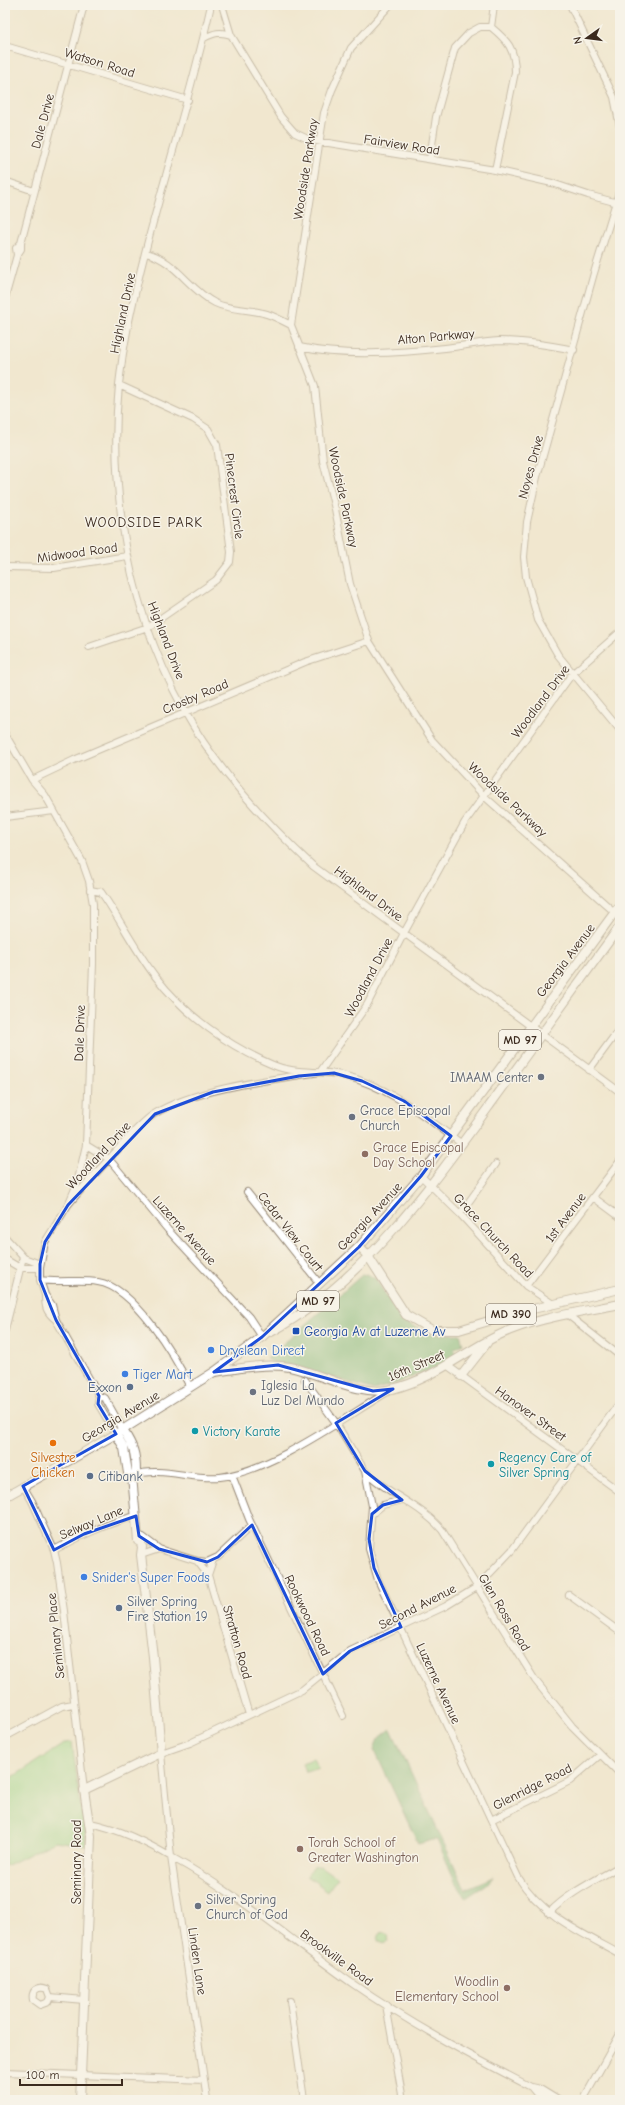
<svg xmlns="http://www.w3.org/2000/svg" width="625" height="2105" font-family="'Comic Neue',sans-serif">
	<rect width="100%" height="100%" fill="#f7f3e8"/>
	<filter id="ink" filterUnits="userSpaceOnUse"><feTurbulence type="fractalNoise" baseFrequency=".025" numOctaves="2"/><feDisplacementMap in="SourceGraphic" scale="8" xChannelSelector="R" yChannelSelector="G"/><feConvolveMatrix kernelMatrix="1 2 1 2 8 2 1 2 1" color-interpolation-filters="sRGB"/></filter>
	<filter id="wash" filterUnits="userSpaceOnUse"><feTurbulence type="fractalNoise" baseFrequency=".012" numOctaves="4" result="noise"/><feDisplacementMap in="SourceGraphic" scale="16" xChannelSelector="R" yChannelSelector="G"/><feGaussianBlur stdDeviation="0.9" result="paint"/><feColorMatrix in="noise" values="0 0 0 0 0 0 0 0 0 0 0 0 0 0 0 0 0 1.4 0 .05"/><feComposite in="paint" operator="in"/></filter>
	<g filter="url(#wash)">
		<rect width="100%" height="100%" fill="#f1e7cf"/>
		<path fill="#9bd78c" stroke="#6b8055" d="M72,1742L81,1808L85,1823L86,1845L55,1841L5,1866V1782L65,1743Z
			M314,1758L318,1768L306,1772L303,1763Z
			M320,1866L337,1878L328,1891L307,1876L313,1867Z
			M377.5 1938a5.5 5.5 0 1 1 11 0a5.5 5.5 0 1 1-11 0Z"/>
		<path fill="#7cb878" stroke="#5c714b" d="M367,1274L376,1279L401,1320L431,1334H460L463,1344L454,1349L456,1355L437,1367L397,1383L374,1390L299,1367L272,1362L267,1358L362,1275Z
			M391,1729L465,1889L493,1877L487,1884L466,1898L455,1881L437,1840H433L418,1844L374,1749L378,1739Z"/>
	</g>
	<g filter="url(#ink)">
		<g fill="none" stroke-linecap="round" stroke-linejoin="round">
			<defs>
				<path id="minor" d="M211,5C187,113 150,218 128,326C101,456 121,596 185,712C218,771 264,820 313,866L620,1092
					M222,5L231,35L281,117L295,133L310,140L495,170L552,183L588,195L618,203
					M390,5L351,48L332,90L324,113L291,325L315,386L323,461L335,509L350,584L369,641L432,740L484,796L620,917
					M570,5L614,97L620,127
					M491,27C508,41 515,49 515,72L495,170
					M491,27L494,5
					M204,38C214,33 220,31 231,35
					M5,46L188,100
					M430,159L436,117L455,48L469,33L480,27H491
					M5,181L34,191
					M620,189L594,273L537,477L527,522L524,557L526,577L538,620L558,655L620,730
					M146,253C176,260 189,290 215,303C229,310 248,309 263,313C273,315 282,321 291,325
					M17,255L21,249V243L84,5
					M5,298L17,255L16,248L21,243
					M299,347C345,357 399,353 445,348C463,346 481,342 499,341C525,341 549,345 574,350
					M5,567L54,568L127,556
					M89,647L148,627L216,580L230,562L231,552L217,445L208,429L193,419L119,385
					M5,734L32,780L45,795L82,861L89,881L93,904V964L86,1145L77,1184L68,1205L45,1242L40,1268V1280L45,1295L52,1305L56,1320L99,1396L98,1404L116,1434
					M32,780L74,760L305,662L369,641
					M5,817L54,811
					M90,890L101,892C120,919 135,950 155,976C185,1015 228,1046 273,1065C294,1074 320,1070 342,1075C389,1086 424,1116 462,1144
					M589,1070L620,1028
					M86,1145L109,1159L168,1230L249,1317L262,1337
					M421,1176L460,1214L526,1286L553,1304
					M247,1192L319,1283
					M593,1197L620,1217
					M68,1205C84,1185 102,1167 119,1148C130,1136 141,1123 154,1114C193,1089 273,1079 320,1072L367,1005L404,933L465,822L572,674L620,632
					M460,1214L496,1164
					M5,1237L24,1258L40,1264
					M5,1259L20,1268H40
					M40,1280C59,1283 79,1279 98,1282C134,1287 175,1356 190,1387
					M526,1286L620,1161
					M45,1295C45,1307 46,1312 56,1320
					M568,1315L620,1356
					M5,1330L23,1257
					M448,1366L620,1492
					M305,1380L336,1423L365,1471L372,1506L369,1549L378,1580L518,1877C542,1916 582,1933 620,1954
					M99,1396L105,1398L123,1430
					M366,1472C389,1495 421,1505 442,1530L535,1680L572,1726L620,1774
					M133,1475C162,1466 191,1480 220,1477C272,1471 345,1417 391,1390
					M232,1475L249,1519L343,1716
					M23,1486L32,1501L54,1550L57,1563L64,1611L84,1790
					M372,1514L383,1505L402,1500
					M139,1536L143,1537L159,1549
					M54,1550C81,1536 107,1523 136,1516
					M141,1555L159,1549L197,1561L207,1562L218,1557L252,1525
					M197,1561L208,1575L213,1560
					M208,1575L249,1715
					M569,1595L620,1632
					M5,1737L62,1706L73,1704
					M491,1820L570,1781L600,1755
					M90,1823C120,1829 147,1843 173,1858C237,1893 293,1942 353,1984C409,2023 471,2056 531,2087L540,2089L558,2100
					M549,1913C568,1893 596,1880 620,1866
					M50,1997L47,1989C38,1985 31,1991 33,2000L40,2005L48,2002L50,1997L84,2000
					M290,2001L304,2100
					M386,2005L403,2100
					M5,2072L204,2080
					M531,2087L536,2093L546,2100
					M207,2100L171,1857L161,1753L190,1743L302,1690L350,1651L446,1606L477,1587L512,1550L620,1402
					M583,2100L620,2034"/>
				<path id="major" d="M359,1247L368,1256L406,1315L432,1330H459L515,1313L620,1289
					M271,1332C360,1285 432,1185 490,1105C534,1045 577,985 620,926
					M215,1372C240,1368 265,1363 290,1367C323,1374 359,1397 392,1389C432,1380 462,1353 497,1336C533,1318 581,1312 620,1304
					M461,1376L487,1343
					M123,1430C133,1446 136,1453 136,1472L132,1476
					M116,1434L124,1448L128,1473L132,1476L138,1541
					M5,1497L116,1434L214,1372L262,1337L359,1247L421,1176L620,905
					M80,2100L91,1836L84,1790L161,1753L153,1657L141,1555L142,1547L139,1536"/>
			</defs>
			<use href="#minor" stroke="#968876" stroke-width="8"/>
			<use href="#major" stroke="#968876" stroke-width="10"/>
			<use href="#minor" stroke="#fff" stroke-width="6"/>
			<use href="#major" stroke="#fff" stroke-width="8"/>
		</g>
	</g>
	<path d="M0 0H625V2105H0ZM334,1073L362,1081L404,1101L451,1136L421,1176L359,1247L262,1337L214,1372L278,1365L373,1391L393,1389L336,1423L365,1471L402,1500L383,1505L372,1514L369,1539L374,1568L401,1627L350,1651L323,1674L252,1525L218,1557L207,1562L159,1549L139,1536L136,1516L84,1534L54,1550L23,1486L116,1434L98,1404L99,1396L56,1320L40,1280V1264L45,1242L68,1205L155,1114L213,1092L299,1076Z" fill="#f1e7cf" fill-opacity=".55" fill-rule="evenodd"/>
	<path fill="none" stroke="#1d4ed8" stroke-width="3" stroke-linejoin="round" d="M334,1073L362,1081L404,1101L451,1136L421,1176L359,1247L262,1337L214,1372L278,1365L373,1391L393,1389L336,1423L365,1471L402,1500L383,1505L372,1514L369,1539L374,1568L401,1627L350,1651L323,1674L252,1525L218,1557L207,1562L159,1549L139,1536L136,1516L84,1534L54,1550L23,1486L116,1434L98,1404L99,1396L56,1320L40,1280V1264L45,1242L68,1205L155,1114L213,1092L299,1076Z"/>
	<g fill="#6b7280" stroke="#f7f3e8" stroke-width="1.5">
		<circle cx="541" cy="1077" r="4"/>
		<circle cx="352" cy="1117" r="4"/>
		<circle cx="253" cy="1392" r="4"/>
		<circle cx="198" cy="1906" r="4"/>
	</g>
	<g fill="#8d6e63" stroke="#f7f3e8" stroke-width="1.5">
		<circle cx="365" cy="1154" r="4"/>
		<circle cx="300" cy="1849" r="4"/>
		<circle cx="507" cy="1988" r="4"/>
	</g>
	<rect fill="#1a4fb4" stroke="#f7f3e8" stroke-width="1.5" x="292" y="1327" width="8" height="8" rx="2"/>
	<g fill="#3f7fe0" stroke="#f7f3e8" stroke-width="1.5">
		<circle cx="211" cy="1350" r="4"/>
		<circle cx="125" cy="1374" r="4"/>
		<circle cx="84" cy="1577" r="4"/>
	</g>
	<g fill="#5c6f8a" stroke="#f7f3e8" stroke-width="1.5">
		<circle cx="130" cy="1387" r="4"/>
		<circle cx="90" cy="1476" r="4"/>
		<circle cx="119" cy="1608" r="4"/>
	</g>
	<g fill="#0f9aa8" stroke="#f7f3e8" stroke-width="1.5">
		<circle cx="195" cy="1431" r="4"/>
		<circle cx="491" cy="1464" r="4"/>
	</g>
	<circle fill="#e8710a" stroke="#f7f3e8" stroke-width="1.5" cx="53" cy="1443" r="4"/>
	<g text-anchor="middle" stroke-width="3" stroke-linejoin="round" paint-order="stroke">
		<g fill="#f7f3e8" stroke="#73665b" stroke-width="1">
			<rect x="499" y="1030" width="42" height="20" rx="3"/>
			<rect x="297" y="1291" width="42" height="20" rx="3"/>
			<rect x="486" y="1304" width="50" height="20" rx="3"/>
		</g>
		<g font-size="12" font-weight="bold" fill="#3b2a1e">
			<text x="520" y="1044">MD 97</text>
			<text x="318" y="1305">MD 97</text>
			<text x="511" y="1318">MD 390</text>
		</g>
		<g font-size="13" fill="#3b2a1e" stroke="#f7f3e8">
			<text transform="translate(100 62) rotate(17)" y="5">Watson Road</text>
			<text transform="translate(42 121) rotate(-75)" y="5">Dale Drive</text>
			<text transform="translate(402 144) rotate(9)" y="5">Fairview Road</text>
			<text transform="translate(305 169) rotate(-81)" y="5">Woodside Parkway</text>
			<text transform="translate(122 313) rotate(-78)" y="5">Highland Drive</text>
			<text transform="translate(436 336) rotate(-5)" y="5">Alton Parkway</text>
			<text transform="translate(530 467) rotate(-75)" y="5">Noyes Drive</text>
			<text transform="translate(235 496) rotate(83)" y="5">Pinecrest Circle</text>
			<text transform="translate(344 497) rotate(78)" y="5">Woodside Parkway</text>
			<text transform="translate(77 552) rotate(-8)" y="5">Midwood Road</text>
			<text transform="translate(167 640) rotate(69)" y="5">Highland Drive</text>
			<text transform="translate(195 696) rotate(-23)" y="5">Crosby Road</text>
			<text transform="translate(540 701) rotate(-53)" y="5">Woodland Drive</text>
			<text transform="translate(508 799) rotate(43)" y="5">Woodside Parkway</text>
			<text transform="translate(369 893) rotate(37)" y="5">Highland Drive</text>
			<text transform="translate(565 960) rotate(-53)" y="5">Georgia Avenue</text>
			<text transform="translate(368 977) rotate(-62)" y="5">Woodland Drive</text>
			<text transform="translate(79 1033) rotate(-88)" y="5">Dale Drive</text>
			<text transform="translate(98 1155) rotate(-47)" y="5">Woodland Drive</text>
			<text transform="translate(369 1216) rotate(-47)" y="5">Georgia Avenue</text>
			<text transform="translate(565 1217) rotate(-53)" y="5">1st Avenue</text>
			<text transform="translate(185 1230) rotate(48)" y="5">Luzerne Avenue</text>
			<text transform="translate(291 1231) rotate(52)" y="5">Cedar View Court</text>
			<text transform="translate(494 1235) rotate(47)" y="5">Grace Church Road</text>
			<text transform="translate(416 1365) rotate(-23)" y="5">16th Street</text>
			<text transform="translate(531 1413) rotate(36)" y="5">Hanover Street</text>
			<text transform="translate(120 1416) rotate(-31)" y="5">Georgia Avenue</text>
			<text transform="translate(91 1522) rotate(-23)" y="5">Selway Lane</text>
			<text transform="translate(417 1606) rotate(-27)" y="5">Second Avenue</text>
			<text transform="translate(505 1612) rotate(59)" y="5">Glen Ross Road</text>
			<text transform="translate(308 1615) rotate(64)" y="5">Rookwood Road</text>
			<text transform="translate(55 1636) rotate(-96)" y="5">Seminary Place</text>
			<text transform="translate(238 1642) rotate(74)" y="5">Stratton Road</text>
			<text transform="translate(439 1683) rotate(65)" y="5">Luzerne Avenue</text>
			<text transform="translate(532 1786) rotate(-27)" y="5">Glenridge Road</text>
			<text transform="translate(76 1862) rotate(-90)" y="5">Seminary Road</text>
			<text transform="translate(337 1957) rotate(36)" y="5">Brookville Road</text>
			<text transform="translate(198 1961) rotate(82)" y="5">Linden Lane</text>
		</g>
		<g font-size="13" fill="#5b616d" stroke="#f7f3e8" text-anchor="start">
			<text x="533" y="1082" text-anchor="end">IMAAM Center</text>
			<text x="360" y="1115">Grace Episcopal<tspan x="360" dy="15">Church</tspan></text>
			<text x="261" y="1390">Iglesia La<tspan x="261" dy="15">Luz Del Mundo</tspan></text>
			<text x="206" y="1904">Silver Spring<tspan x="206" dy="15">Church of God</tspan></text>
		</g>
		<g font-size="13" fill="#785e54" stroke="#f7f3e8" text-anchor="start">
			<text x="373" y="1152">Grace Episcopal<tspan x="373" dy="15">Day School</tspan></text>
			<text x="308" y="1847">Torah School of<tspan x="308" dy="15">Greater Washington</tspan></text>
			<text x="499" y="1986" text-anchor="end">Woodlin<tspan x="499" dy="15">Elementary School</tspan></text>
		</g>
		<g font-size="13" fill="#164399" stroke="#f7f3e8" text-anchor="start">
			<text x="304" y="1336">Georgia Av at Luzerne Av</text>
		</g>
		<g font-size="13" fill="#366cbe" stroke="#f7f3e8" text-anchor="start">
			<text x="219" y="1355">Dryclean Direct</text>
			<text x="133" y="1379">Tiger Mart</text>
			<text x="92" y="1582">Snider's Super Foods</text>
		</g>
		<g font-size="13" fill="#4e5e75" stroke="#f7f3e8" text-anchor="start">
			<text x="122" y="1392" text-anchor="end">Exxon</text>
			<text x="98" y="1481">Citibank</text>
			<text x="127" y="1606">Silver Spring<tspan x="127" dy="15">Fire Station 19</tspan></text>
		</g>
		<g font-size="13" fill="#0d838f" stroke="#f7f3e8" text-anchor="start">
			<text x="203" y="1436">Victory Karate</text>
			<text x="499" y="1462">Regency Care of<tspan x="499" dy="15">Silver Spring</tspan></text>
		</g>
		<g font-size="13" fill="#c56008" stroke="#f7f3e8">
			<text x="53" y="1462">Silvestre<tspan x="53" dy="15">Chicken</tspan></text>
		</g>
		<g font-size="14" letter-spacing="1" fill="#3b2a1e" stroke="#f7f3e8">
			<text x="144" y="527">WOODSIDE PARK</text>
		</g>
	</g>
	<rect width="625" height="2105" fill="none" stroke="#f7f3e8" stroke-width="20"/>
	<g transform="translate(587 38) rotate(256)" stroke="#f7f3e8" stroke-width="3" paint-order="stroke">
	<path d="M0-3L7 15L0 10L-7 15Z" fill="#3b2a1e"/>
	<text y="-6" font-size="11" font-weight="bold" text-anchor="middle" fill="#3b2a1e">N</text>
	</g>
	<path d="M20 2079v6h102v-6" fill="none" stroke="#3b2a1e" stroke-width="2"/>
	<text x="26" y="2079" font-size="12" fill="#3b2a1e" stroke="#f7f3e8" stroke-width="3" paint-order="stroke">100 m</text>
</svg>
